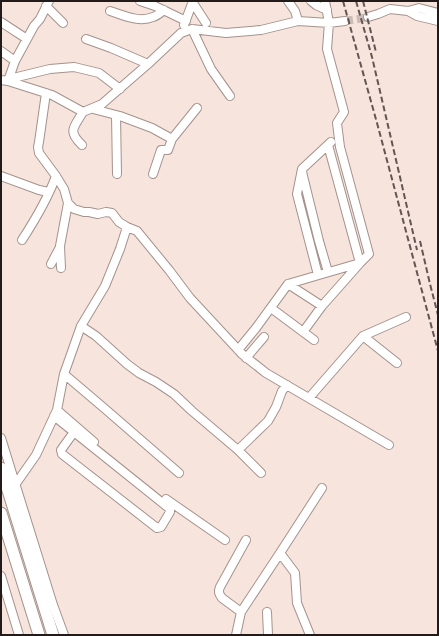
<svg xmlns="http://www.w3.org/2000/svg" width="439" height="636" font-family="Lora,serif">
	<rect width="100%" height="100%" fill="#f7e4dd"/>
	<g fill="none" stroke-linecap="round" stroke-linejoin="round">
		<path stroke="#ccbcb6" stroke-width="8" stroke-dasharray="8 4" stroke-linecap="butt" d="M345,21L358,19L368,17"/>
		<defs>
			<path id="minor" d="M140,1L155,6L186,21
				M288,1L295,11L298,21
				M311,1L316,5L327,10
				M193,3L206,23
				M46,6L63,23
				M110,11C123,15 139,23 153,17C157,16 160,13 164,10
				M408,11L417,16L438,21
				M368,17L378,14L390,9L408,11L419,8L438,13
				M1,22L27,39
				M184,25L193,1
				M192,29L211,69L230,96
				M86,39L111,48L148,64
				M1,51L15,61
				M9,79L50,69L74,67L99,73L120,89
				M1,80L8,81L52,95L83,112L102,104L148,64L181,33L192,29L226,33L261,30L298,21L329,23L345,21
				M8,81L15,61L34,26L40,19L49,1
				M46,93L39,142L38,147L39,153L56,176L64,189L68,203L60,246L61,268
				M93,109L120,116L152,128L172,139
				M116,115L117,174
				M82,145C67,131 74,127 83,112
				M302,172L319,241L328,272
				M153,174L161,150H168L172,139L197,108
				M1,176L39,190L49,192
				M68,203L74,209L84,212H89L98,214L106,212L112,213L119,222L127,227L137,231L169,270L190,298L242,354L266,373L389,445
				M22,240C35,220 48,198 56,176
				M51,264L60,247
				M318,275L297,194L302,169L331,142
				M288,284L322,306L360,263L328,145
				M271,308L314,340
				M81,326L96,336L127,364L139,373L156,382L174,394L192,411L238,450L261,473
				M303,332L322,306
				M363,336L397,363
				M238,350L256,328L288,284L360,263L369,254L340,147L337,123L344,112L327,49L329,23L325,1
				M246,358L264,337
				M64,374L104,408L179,473
				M309,398L363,336L406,317
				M57,410L94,442
				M54,416L170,509V512L161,527L157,528L62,454L61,450L74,432
				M1,438L53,605L64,635
				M238,450L268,421L276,407L282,391L287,385
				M15,485L36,455L57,410L64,374L81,326L105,286L120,249L127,227
				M166,499L225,540
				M280,553L295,573L297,603L310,635
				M1,576L19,635
				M241,612L222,598C219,594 218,592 220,587L246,540
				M267,612L268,635
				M236,635L241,612L280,553L322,488"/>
			<path id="major" d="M1,468L53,635
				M1,513L39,635"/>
		</defs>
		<use href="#minor" stroke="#a4928c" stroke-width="10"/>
		<use href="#major" stroke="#a4928c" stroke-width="13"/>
		<use href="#minor" stroke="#fff" stroke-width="8"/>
		<use href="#major" stroke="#fff" stroke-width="11"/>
		<path stroke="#615653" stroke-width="2" stroke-dasharray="6 3" stroke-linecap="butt" d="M343,1L377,123L438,351
			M356,1L372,57L417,250
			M363,1L376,52
			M420,241L430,284L438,315"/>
	</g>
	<rect width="439" height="636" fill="none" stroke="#221b19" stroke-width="4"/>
</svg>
